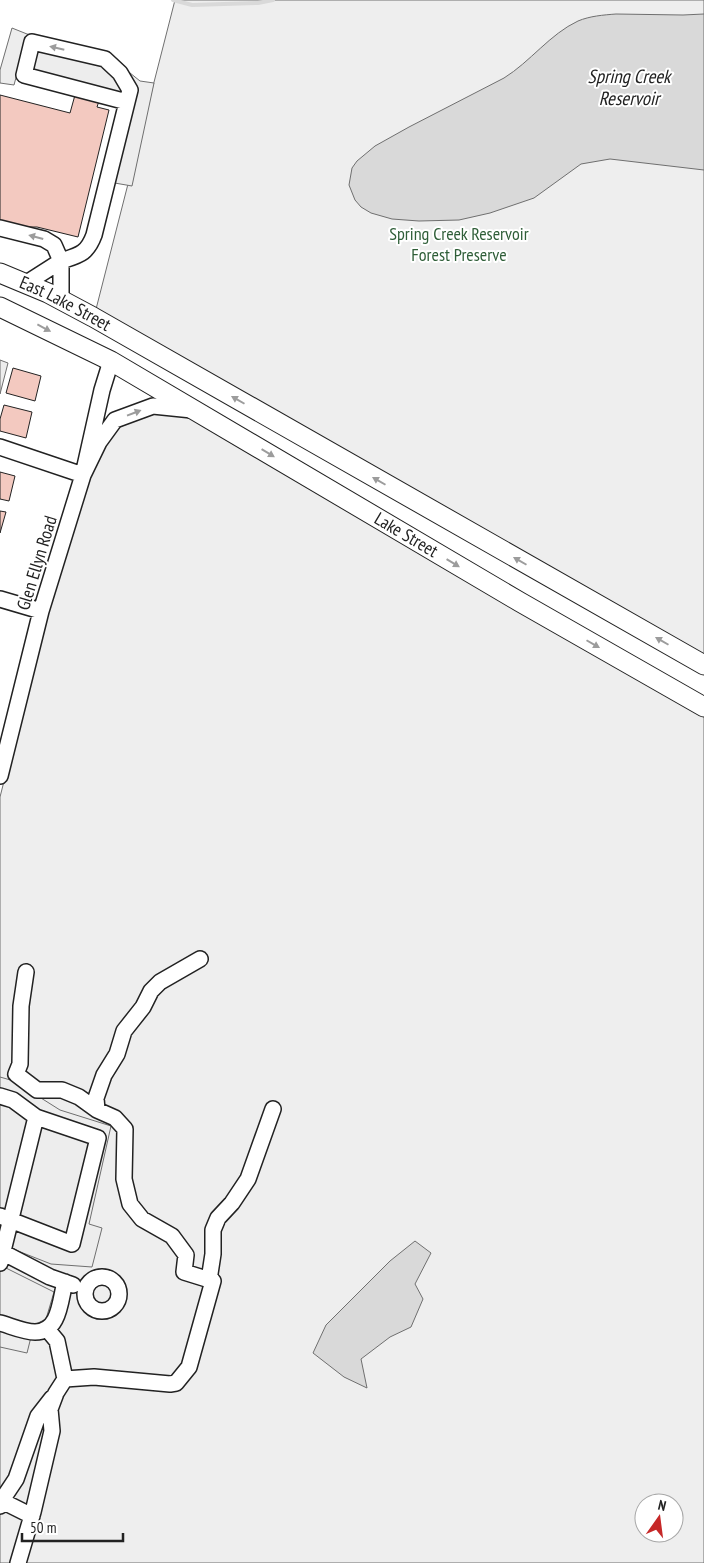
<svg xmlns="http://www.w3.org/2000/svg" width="704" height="1563" font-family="'PT Sans Narrow',sans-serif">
	<rect width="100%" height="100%" fill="#fff"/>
	<path fill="#eee" stroke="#6f6f6f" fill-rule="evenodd" d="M175,0H704V663L94,317Z
		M156,413L193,417L704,710V1563H0V797L47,612L90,476L101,452L115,431L131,420ZM644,1503H674V1533H644Z"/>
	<path fill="#ededed" stroke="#6f6f6f" d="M12,28L27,34L104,52L140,81L154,83L132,186L103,181L121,112L109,93L18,70L14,85L0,83V70Z
		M0,360L8,363L0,394Z
		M0,1077L14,1081L60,1110L111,1126L89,1224L102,1228L92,1267L51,1264L18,1251L0,1241Z
		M0,1265L54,1292L46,1319L34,1325L27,1353L0,1347Z"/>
	<path fill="#d9d9d9" stroke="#6f6f6f" d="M616,14L683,15L704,14V170L610,159L581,164L534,198L490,213L459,220L419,221L392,219L371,213L361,207L355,200L349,185L352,168L357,161L375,146L409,127L504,78C530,62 550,34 578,21C590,16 603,15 616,14Z
		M415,1241L431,1253L415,1284L423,1299L411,1327L390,1337L361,1359L367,1388L344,1377L313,1353L326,1325L390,1261Z"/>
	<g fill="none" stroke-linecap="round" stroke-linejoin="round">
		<path stroke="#d9d9d9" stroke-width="4" d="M173,0L192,5L258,3L273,0"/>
	</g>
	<path fill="#f3c9c0" stroke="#222" d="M0,95L70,113L75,95L99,101L97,107L109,110L78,237L37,227H25L0,221Z
		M13,368L41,376L35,401L6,393Z
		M4,405L32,412L26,438L0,431V419Z
		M0,472L15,476L9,501L0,499Z
		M0,511L6,512L0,533Z"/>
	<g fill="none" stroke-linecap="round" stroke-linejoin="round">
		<defs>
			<path id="minor" d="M0,228L44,239L54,245L61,261C79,255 87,254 94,235L127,102L130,90L120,73L105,59L32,42L24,75L127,102
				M25,284L61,261V300
				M0,447L83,475L99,442L115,420L153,406L192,410
				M0,599L41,611
				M0,776L41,611L83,475L102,390L111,361
				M26,972L21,1006L20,1064L16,1074L37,1090H62L79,1097L97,1110
				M0,1096L13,1100L36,1117L0,1263
				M0,1216L72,1244L98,1138L36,1117
				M0,1251L50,1277L73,1285
				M85 1294a17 17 0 1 1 34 0a17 17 0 1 1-34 0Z
				M209,1280L213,1254V1230L218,1218L232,1203L248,1179L273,1109
				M0,1323C11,1326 24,1332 35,1332C60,1332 60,1300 65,1282
				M47,1329L57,1341L65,1379
				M2,1501L32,1516
				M0,1506L6,1494L16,1479L38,1416L52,1398
				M18,1563L33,1512L52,1431L50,1409L56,1393L65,1379L94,1377L170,1384L176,1383L189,1367L213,1281L184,1272L186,1255L172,1236L142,1219L130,1204L124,1179L125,1129L115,1118L97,1110L96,1098L104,1075L117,1054L124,1031L143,1007L151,991L160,982L200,959"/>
			<g id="major">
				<path id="s1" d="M0,273L48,293L93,317L704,665"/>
				<path id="s2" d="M0,307L111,361L520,602L704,707"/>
			</g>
		</defs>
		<use href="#minor" stroke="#222" stroke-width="18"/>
		<use href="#major" stroke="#222" stroke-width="21"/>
		<use href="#minor" stroke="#fff" stroke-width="15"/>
		<use href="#major" stroke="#fff" stroke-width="19"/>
	</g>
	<defs><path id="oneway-solid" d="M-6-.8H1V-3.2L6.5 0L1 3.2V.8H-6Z" transform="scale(1.25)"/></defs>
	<g fill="#9c9c9c">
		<use href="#oneway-solid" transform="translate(57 48) rotate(-167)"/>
		<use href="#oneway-solid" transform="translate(36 237) rotate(-165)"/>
		<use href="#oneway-solid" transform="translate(44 328) rotate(28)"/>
		<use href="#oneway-solid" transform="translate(238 400) rotate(-150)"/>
		<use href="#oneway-solid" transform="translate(134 413) rotate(-21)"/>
		<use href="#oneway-solid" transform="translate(268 453) rotate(31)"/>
		<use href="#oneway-solid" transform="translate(379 481) rotate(-150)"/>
		<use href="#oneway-solid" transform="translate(520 561) rotate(-150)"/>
		<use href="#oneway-solid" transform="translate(453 563) rotate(31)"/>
		<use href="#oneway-solid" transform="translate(662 641) rotate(-150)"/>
		<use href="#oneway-solid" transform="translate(593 644) rotate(30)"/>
	</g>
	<g text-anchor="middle" stroke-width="4" stroke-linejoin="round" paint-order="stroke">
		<g font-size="18" fill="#2f5e38" stroke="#fff">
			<text x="459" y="240">Spring Creek Reservoir<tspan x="459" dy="21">Forest Preserve</tspan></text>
		</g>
		<g font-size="18" fill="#222" stroke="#fff">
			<text dy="6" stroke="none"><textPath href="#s1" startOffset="72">East Lake Street</textPath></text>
			<text dy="6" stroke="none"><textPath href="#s2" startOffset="466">Lake Street</textPath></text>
			<text transform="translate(37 563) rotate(-73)" y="6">Glen Ellyn Road</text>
		</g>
		<g font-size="19" font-style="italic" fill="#222" stroke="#fff">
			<text x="629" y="83">Spring Creek<tspan x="629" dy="22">Reservoir</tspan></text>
		</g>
	</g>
	<g transform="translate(659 1518) rotate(14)"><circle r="24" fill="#ffffff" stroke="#a7a7a7"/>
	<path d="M0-4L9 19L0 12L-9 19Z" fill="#c62828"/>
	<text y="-8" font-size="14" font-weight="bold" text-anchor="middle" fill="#222222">N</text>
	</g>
	<path d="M22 1533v8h101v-8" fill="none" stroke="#222222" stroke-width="2.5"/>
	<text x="30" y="1533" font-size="15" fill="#222222" stroke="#ffffff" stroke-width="4" paint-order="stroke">50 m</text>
</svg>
